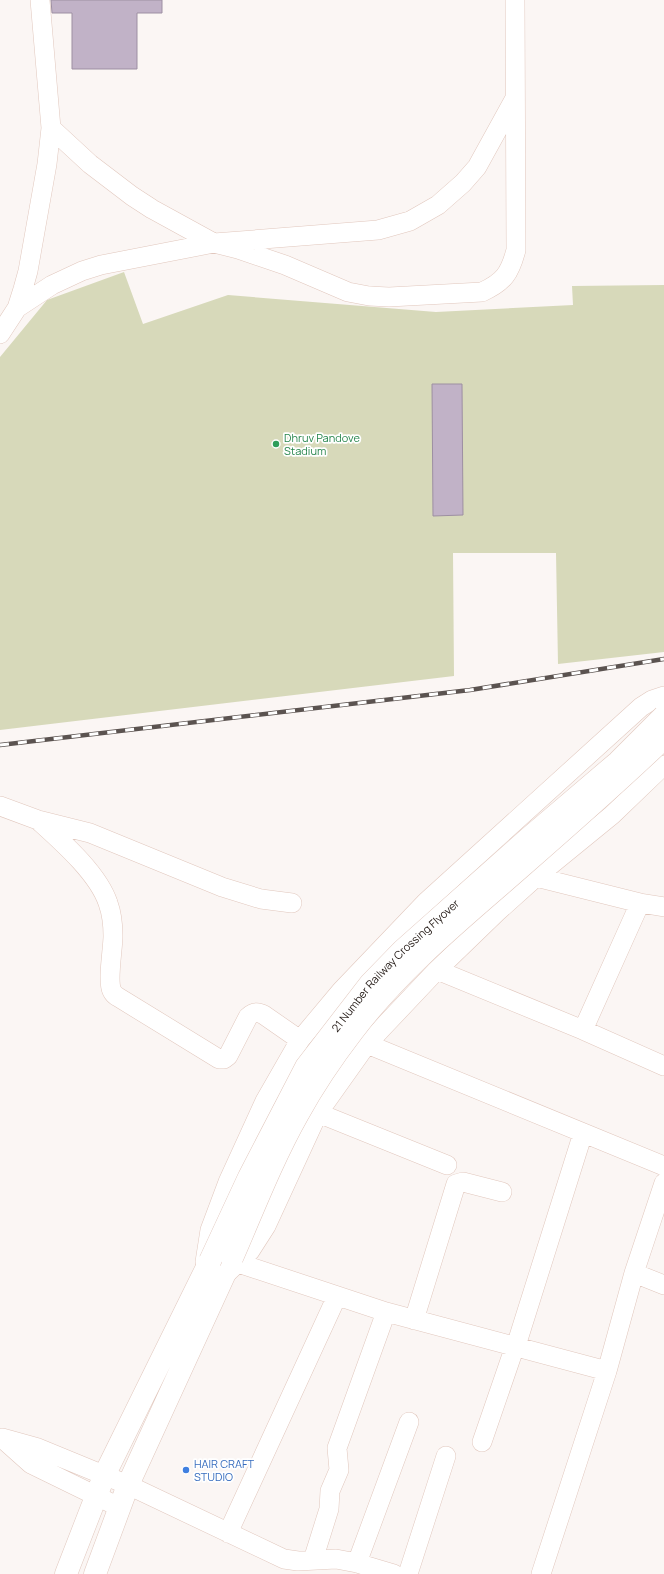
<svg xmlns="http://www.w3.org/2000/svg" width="664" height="1574" font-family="Manrope,sans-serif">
	<rect width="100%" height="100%" fill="#fbf6f4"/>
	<path fill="#d7d9ba" d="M124,272L143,324L228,295L436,312L573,305L572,286L664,285V652L558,664L556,553H453L454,676L0,730V357L47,300Z"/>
	<path fill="#c1b2c7" stroke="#9d8fa2" d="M51,0H162V13H137V69H72V13H52Z
		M432,384H462L463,515L433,516Z"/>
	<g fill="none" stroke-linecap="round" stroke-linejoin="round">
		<defs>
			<path id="minor" d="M51,128L90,164L132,196L152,209L214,243L238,249L285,265L348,292L369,296L389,297L482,292C504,282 510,273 516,250L515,0
				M17,308L52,285L82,271L101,265L214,243L378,230L410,221L438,205L463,183L477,167L515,98
				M0,334L17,308L23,289L28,271L47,164L51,128L40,0
				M0,806L38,820L90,833L222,887L261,899L292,903
				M38,820C61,841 98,873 108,903C112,914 113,925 113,936C113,949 107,981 112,991C113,993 116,996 118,997L219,1059H224L228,1056L248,1017C253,1012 257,1011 264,1015L300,1040
				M536,877L640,903L664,907
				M437,970L583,1030L664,1066
				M583,1030L640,903
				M367,1044L664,1166
				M318,1113L447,1165
				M205,1262L210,1230L228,1182L265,1101L300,1040L341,991L426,902L641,707L652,700L664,696
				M238,1263L386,1312L607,1371
				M227,1273L250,1251L266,1226L318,1113L367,1044L437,970L497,912L536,877L612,815L664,765
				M634,1273L664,1285
				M414,1320L456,1184L463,1182L502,1192
				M2,1438L38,1448L128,1485L284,1559L298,1561L336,1559L357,1563L394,1574
				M3,1439L31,1464L119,1507
				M482,1442L515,1346H516L583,1133
				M228,1533L337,1296
				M313,1560L329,1509L330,1491L339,1470L337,1448L386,1312
				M357,1563L409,1422
				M408,1574L446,1456
				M541,1574L607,1371L634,1273L664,1183"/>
			<path id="major" d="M66,1574L104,1476L210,1261
				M95,1574L128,1485L232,1258"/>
		</defs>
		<use href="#minor" stroke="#e1c7bd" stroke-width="20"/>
		<use href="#major" stroke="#e1c7bd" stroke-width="23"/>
		<use href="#minor" stroke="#fff" stroke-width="19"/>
		<use href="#major" stroke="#fff" stroke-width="22"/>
		<defs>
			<path id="rail" d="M0,745L470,690L664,659"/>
		</defs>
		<use href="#rail" stroke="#5b5350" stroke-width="4.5"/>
		<use href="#rail" stroke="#fff" stroke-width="3" stroke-dasharray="9" stroke-linecap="butt"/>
		<defs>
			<g id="major-bridge">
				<path d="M232,1258C253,1210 272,1160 298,1114C314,1085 333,1057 353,1031C394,977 446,932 497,888C553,839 610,790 664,738"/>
				<path id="s1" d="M210,1261L249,1177L306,1067L370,984L403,950L530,837L618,762L664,716"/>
			</g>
		</defs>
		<use href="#major-bridge" stroke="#e1c7bd" stroke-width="23" stroke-linecap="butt"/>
		<use href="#major-bridge" stroke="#fff" stroke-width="22"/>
	</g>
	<circle fill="#2e9e5b" stroke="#fff" stroke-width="1.5" cx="276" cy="444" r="4"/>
	<circle fill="#3f7fe0" stroke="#fff" stroke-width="1.5" cx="186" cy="1470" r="4"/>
	<g text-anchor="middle" stroke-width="3.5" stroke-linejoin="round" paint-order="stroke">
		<g font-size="11" fill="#27864d" stroke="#fff" text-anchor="start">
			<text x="284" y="442">Dhruv Pandove<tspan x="284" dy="13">Stadium</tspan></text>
		</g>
		<g font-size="11" fill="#2c231f" stroke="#fff">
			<text dy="4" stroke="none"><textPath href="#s1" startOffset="352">21 Number Railway Crossing Flyover</textPath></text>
		</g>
		<g font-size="11" fill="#366cbe" stroke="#fff" text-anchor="start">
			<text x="194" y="1468">HAIR CRAFT<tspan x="194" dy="13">STUDIO</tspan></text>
		</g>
	</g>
</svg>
